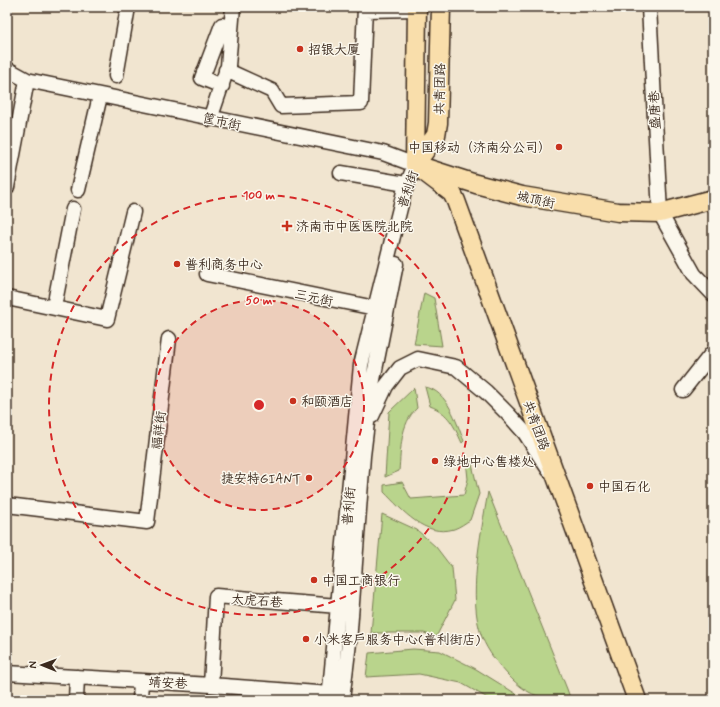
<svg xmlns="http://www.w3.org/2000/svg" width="720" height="707" font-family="Mynerve,'LXGW WenKai TC',sans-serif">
	<rect width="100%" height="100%" fill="#f1e5d0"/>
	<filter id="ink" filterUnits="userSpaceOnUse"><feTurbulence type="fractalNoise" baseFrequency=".025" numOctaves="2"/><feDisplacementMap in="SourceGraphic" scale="8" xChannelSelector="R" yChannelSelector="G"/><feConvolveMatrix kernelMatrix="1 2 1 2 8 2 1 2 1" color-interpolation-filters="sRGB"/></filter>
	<g filter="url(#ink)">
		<path fill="#b9d48c" stroke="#7a7f55" d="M424,293L434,298L442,346L414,344Z
			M425,387C448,391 456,422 464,441L462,443C454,426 449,413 430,406Z
			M414,388L417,408C400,424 401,449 399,471L385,477L389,412Z
			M466,460H471L479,494L470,520C465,523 460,527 454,529C425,538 402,510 384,492V485L402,482L411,499L464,495L468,479Z
			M488,492L567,689L571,700C542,700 528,696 508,675C498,664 488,652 482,637C467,599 481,533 488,492Z
			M382,514L417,530L436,547L452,568L455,600L436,637L424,633H371Z
			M413,649L440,651L476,669L526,700H491L461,683L419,674L366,677L369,653Z"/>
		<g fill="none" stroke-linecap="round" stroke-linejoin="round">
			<defs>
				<path id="minor" d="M649,7L660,213L694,274L713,294
					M365,10L417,9
					M7,69L27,80L383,153L415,165
					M226,70L272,91L281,106L361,103L365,7
					M116,76L128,7
					M222,86L202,78L222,25
					M210,119L228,66L233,7
					M341,173L406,184
					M7,187L27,80
					M78,190L100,96
					M207,274L375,308
					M7,298L107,319L133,212
					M54,307L73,209
					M683,390L713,352
					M372,416L386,386L400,368L418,359L456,367L486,392L508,414L525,433L549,470
					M7,505L147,522L169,339
					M7,673L211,685L330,694
					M211,685L216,596L338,606
					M76,700L77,677
					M140,700L141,681
					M329,700L361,365L404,192L415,165
					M342,700L349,643L363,456L371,390L396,264"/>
				<path id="major" d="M415,165L452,193L456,201L637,700
					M415,165L436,135L438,123L441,7
					M415,165L417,7
					M426,168L476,184L522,196L618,212L660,213L713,199"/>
			</defs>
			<use href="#minor" stroke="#3b2a1e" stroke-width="17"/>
			<use href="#major" stroke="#3b2a1e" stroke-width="21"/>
			<use href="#minor" stroke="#fbf7ec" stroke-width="14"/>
			<use href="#major" stroke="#f9deab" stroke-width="18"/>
		</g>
	</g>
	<circle cx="259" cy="405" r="105" fill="#d62828" fill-opacity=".12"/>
	<g fill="none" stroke="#d62828" stroke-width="2" stroke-dasharray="7 5">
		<circle cx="259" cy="405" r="105"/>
		<circle cx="259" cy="405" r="210"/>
	</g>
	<g fill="#c8321e" stroke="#fbf7ec" stroke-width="1.5">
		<circle cx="300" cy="49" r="4"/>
		<circle cx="559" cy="147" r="4"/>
		<path d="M285 220h4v4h4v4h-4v4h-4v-4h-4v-4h4z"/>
		<circle cx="177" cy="264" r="4"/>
		<circle cx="293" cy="401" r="4"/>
		<circle cx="435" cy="461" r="4"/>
		<circle cx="309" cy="478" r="4"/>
		<circle cx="590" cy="486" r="4"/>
		<circle cx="314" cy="580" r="4"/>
		<circle cx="306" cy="639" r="4"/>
	</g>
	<g text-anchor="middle" stroke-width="3" stroke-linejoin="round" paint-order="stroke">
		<g font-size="13" fill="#3b2a1e" stroke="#fbf7ec" text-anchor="start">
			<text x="308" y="54">招银大厦</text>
			<text x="551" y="152" text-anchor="end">中国移动（济南分公司）</text>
			<text x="296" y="231">济南市中医医院北院</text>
			<text x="185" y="269">普利商务中心</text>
			<text x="301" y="406">和颐酒店</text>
			<text x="443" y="466">绿地中心售楼处</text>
			<text x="301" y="483" text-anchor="end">捷安特GIANT</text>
			<text x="598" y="491">中国石化</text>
			<text x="322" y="585">中国工商银行</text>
			<text x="314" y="644">小米客户服务中心(普利街店)</text>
		</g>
		<g font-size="13" fill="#3b2a1e" stroke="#fbf7ec">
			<text transform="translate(439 89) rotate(-89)" y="5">共青团路</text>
			<text transform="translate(654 110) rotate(-93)" y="5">盛唐巷</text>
			<text transform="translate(222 121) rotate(12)" y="5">筐市街</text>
			<text transform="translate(407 189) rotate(-71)" y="5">普利街</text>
			<text transform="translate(536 199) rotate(12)" y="5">城顶街</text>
			<text transform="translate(314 297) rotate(12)" y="5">三元街</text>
			<text transform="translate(537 425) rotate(70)" y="5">共青团路</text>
			<text transform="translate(158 430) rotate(-83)" y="5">福祥街</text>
			<text transform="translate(348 506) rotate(-85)" y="5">普利街</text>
			<text transform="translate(257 600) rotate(4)" y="5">太虎石巷</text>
			<text transform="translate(168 682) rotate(3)" y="5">靖安巷</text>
		</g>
	</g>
	<circle cx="259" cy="405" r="6" fill="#d62828" stroke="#fbf7ec" stroke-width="2"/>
	<g font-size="12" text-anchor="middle" font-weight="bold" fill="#d62828" stroke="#fbf7ec" stroke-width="3" stroke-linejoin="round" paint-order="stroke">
		<text x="259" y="199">100 m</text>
		<text x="259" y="304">50 m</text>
	</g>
	<rect width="720" height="707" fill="none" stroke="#fbf7ec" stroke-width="24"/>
	<rect x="12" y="12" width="696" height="683" fill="none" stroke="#3b2a1e" stroke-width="1.5" filter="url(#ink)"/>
	<g transform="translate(42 665) rotate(271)" stroke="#fbf7ec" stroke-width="3" paint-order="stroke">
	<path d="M0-3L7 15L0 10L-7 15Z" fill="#3b2a1e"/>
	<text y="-6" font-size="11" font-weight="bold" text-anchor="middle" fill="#3b2a1e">N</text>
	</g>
</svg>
